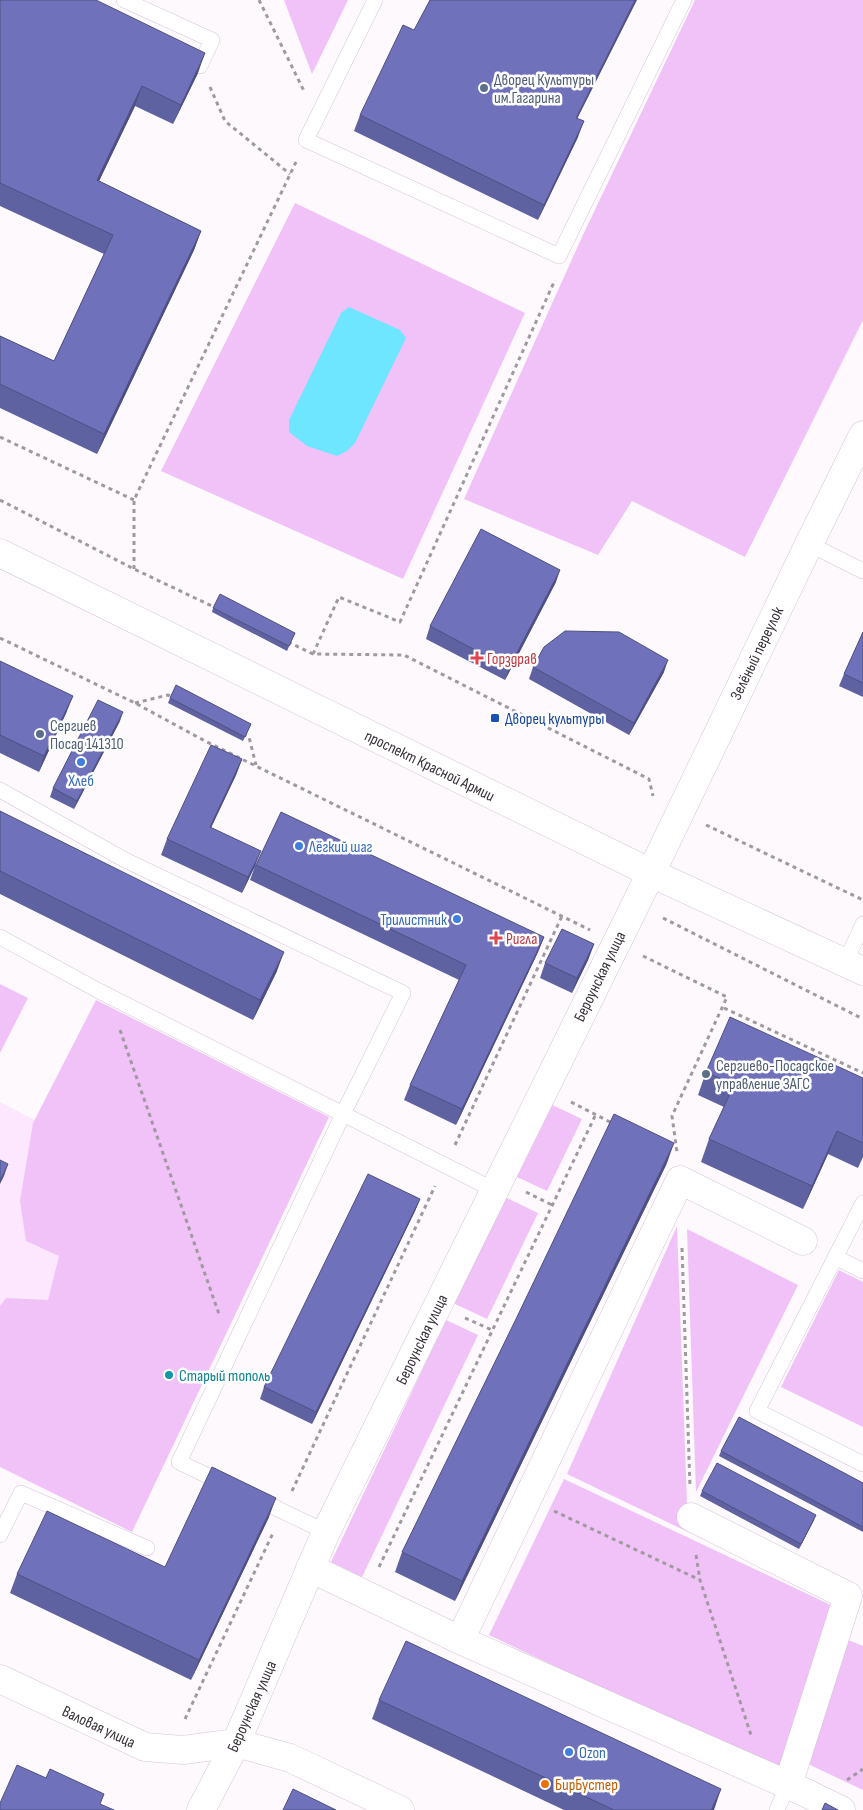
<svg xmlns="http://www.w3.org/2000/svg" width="863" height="1810" font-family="'Sofia Sans Condensed',sans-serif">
	<rect width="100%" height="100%" fill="#fdf9fd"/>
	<path fill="#fce7fe" d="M0,1102L144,1176L0,1456Z"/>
	<path fill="#f1c2f8" d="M284,0H348L312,74Z
		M695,0H863V320L745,557L632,501L598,555L464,499L582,237Z
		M295,203L525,313L403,579L161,471Z
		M0,984L28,998L0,1053Z
		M96,1000L329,1117L132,1532L0,1467V1306L6,1298L48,1300L59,1256L26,1241L20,1201L33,1123Z
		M550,1104L582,1119L547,1191L517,1177Z
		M505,1197L538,1213L487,1319L453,1303Z
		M677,1226L688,1532L567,1474Z
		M687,1229L798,1285L696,1492Z
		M839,1270L863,1282V1427L781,1387Z
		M446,1320L478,1335L362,1577L331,1562Z
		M564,1479L835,1607L784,1774L489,1635Z
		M846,1639L863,1646V1790L808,1764Z"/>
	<path fill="#6fe6ff" d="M349,307L400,330L406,338L355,443L347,451L337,456L307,446L289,432V420L341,313Z"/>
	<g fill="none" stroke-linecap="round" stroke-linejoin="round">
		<defs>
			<path id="service" d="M124,0L212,40L200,66
				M375,0L306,140L559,256L684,0
				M809,544L863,571
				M0,790L125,860L403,993L343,1114L494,1190
				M0,937L99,991L343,1114L179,1462L227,1485
				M845,963L863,924
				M863,1203L757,1411L863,1464
				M835,1257L863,1271
				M255,1498L326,1532
				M0,1535L21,1493L147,1548
				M777,1810L788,1785"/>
			<path id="minor" d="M691,1517L848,1596L788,1785
				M310,1568L460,1640L802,1791L841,1810
				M460,1640L680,1180L803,1241"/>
			<path id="tertiary" d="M651,873L809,544L863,435
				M201,1810L236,1743L290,1758L400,1810"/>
			<path id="secondary" d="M0,553L651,873L863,971
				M0,1679L145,1747L183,1750L236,1743L326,1532L651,873"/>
		</defs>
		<use href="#service" stroke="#d7c4da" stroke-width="16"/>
		<use href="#minor" stroke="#d7c4da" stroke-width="29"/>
		<use href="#tertiary" stroke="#d7c4da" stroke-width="29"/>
		<use href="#secondary" stroke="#d7c4da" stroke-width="29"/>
		<path stroke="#a09aa0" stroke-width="3" stroke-dasharray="4 4" stroke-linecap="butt" d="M259,0L304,91
			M210,87L225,121L290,174
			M0,437L134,500
			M0,500L134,569L216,608
			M134,569V500L296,162
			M0,638L135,703L205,741L590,930
			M288,642L313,654L404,655L649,779L653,796
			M313,654L339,597L400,622L555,280
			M135,703L168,695L173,698
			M243,734L249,737L256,765
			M706,825L863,900
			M663,918L863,1019
			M643,956L727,997L672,1116L677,1152
			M724,1008L863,1073
			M120,1030L220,1317
			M571,1102L612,1123
			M455,1145L562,916
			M526,1192L552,1205
			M682,1248L690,1487
			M465,1318L492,1330
			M292,1491L435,1186
			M554,1511L700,1580
			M696,1555L700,1580L751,1735
			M379,1567L596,1114
			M185,1719L273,1533
			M847,1780L863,1769"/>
		<use href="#service" stroke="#fff" stroke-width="15"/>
		<use href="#minor" stroke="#fff" stroke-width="28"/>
		<use href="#tertiary" stroke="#fff" stroke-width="28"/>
		<use href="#secondary" stroke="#fff" stroke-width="28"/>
	</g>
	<path fill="#5f62a1" d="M0,0L198,73L173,124L135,106L99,181L201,231L194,250L97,454L0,408V336L54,361L104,254L0,206Z
		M360,115L577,118L578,137L538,220L354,131Z
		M556,582L505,680L426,639L430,626Z
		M213,608L295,633L287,651L212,612Z
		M863,632V697L839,686L844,674Z
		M0,661L67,711L39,772L0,753Z
		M533,667L664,672L629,735L529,679Z
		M170,698L251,724L243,741L168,703Z
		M120,721L74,809L50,797L53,788Z
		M242,759L236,775L211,828L256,865L544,937L538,952L456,1125L404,1100L410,1085L459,980L250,880L255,866L242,893L161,855L167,839Z
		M0,811L277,971L253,1020L0,894Z
		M594,944L588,960L572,993L540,978L545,963Z
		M706,1072L863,1078V1157L858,1168L828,1154L803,1209L701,1162L709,1139L724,1107L698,1095Z
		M667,1163L455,1601L395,1572L402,1552Z
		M420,1199L415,1211L312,1424L260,1399L264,1387Z
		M721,1451L863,1483V1532L719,1456Z
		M702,1491L814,1520L799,1549L700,1496Z
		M269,1517L191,1680L10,1593L17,1574L165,1567Z
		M379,1700L714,1810H564L372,1719Z"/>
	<path fill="#4e5083" d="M635,0H637L570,133L576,118Z
		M205,53L198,73L173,124L181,105Z
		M142,86L135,106L90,200L97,180Z
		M584,121L578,137L538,220L544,205Z
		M201,231L194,250L97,454L104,434Z
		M560,570L556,582L505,680L509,668Z
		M668,660L664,672L629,735L634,723Z
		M73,696L67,711L39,772L44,756Z
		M123,712L120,721L74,809L77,801Z
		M242,759L236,775L204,842L210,827Z
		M261,851L255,866L242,893L248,877Z
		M544,937L538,952L456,1125L462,1109Z
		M594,944L588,960L572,993L577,978Z
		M284,952L277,971L253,1020L260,1000Z
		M837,1131L828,1154L803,1209L812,1186Z
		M674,1143L667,1163L455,1601L462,1581Z
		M8,1164L4,1176L0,1184V1181Z
		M420,1199L415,1211L312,1424L316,1412Z
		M276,1498L269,1517L191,1680L199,1660Z
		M816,1515L814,1520L799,1549L801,1544Z
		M721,1789L714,1810H711Z"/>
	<path fill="#6f72bb" stroke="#4e5083" d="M0,0H96L205,53L181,105L142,86L97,180L201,231L104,434L0,384V336L54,361L113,235L0,183Z
		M430,0H635L576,118L584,121L544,205L360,115L403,25L414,30Z
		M481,529L560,570L509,668L430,626Z
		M220,594L295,633L289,646L213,608Z
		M565,631L619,632L668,660L634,723L533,667L544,647Z
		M863,632V683L844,674Z
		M0,661L73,696L44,756L0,735Z
		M176,685L251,724L245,737L170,698Z
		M98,700L123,712L77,801L53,788Z
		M211,745L242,759L210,827L261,851L248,877L167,839Z
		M0,811L284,952L260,1000L0,871Z
		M281,812L544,937L462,1109L410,1085L466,965L256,865Z
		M562,929L594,944L577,978L545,963Z
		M730,1017L863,1078V1143L837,1131L812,1186L709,1139L734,1085L706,1072Z
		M614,1114L674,1143L462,1581L402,1552L516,1319Z
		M0,1160L8,1164L0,1181Z
		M368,1174L420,1199L316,1412L264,1387Z
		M739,1417L863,1483V1527L721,1451Z
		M717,1463L816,1515L801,1544L702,1491Z
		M212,1467L276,1498L199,1660L17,1574L47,1511L165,1567Z
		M406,1641L721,1789L711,1810H614L379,1700Z
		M17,1765L46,1778L50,1769L104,1794L100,1804L114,1810H0V1803Z
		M293,1789L336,1810H283Z
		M825,1803L838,1810H822Z"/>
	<g fill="#5c6f8a" stroke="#fff" stroke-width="2">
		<circle cx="484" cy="88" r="5"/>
		<circle cx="40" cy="734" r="5"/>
		<circle cx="706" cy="1074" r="5"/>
	</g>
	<g fill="#e0444e" stroke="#fff" stroke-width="2">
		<path d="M474.5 650.5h5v5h5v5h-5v5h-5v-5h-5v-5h5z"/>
		<path d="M493.5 930.5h5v5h5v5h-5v5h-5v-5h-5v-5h5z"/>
	</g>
	<rect fill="#1a4fb4" stroke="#fff" stroke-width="2" x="490" y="713" width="10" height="10" rx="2.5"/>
	<g fill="#3f7fe0" stroke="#fff" stroke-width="2">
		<circle cx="81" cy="762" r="5"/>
		<circle cx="299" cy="846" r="5"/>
		<circle cx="457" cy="919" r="5"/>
		<circle cx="569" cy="1752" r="5"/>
	</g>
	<circle fill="#0f9aa8" stroke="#fff" stroke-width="2" cx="169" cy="1375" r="5"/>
	<circle fill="#e8710a" stroke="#fff" stroke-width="2" cx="545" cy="1784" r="5"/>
	<g text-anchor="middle" stroke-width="5" stroke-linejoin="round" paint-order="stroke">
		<g font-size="16" fill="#4e5e75" stroke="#fff" text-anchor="start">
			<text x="494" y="85">Дворец Культуры<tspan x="494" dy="18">им.Гагарина</tspan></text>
			<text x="50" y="731">Сергиев<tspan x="50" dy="18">Посад 141310</tspan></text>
			<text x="716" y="1071">Сергиево-Посадское<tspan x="716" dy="18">управление ЗАГС</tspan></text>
		</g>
		<g font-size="16" fill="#383039" stroke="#fff">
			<text transform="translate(756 653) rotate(-64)" y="6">Зелёный переулок</text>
			<text transform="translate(430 765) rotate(26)" y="6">проспект Красной Армии</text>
			<text transform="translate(599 976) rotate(-64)" y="6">Бероунская улица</text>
			<text transform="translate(421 1339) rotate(-64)" y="6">Бероунская улица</text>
			<text transform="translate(251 1706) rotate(-66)" y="6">Бероунская улица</text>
			<text transform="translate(99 1726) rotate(25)" y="6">Валовая улица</text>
		</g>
		<g font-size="16" fill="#be3a42" stroke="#fff" text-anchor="start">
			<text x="487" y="664">Горздрав</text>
			<text x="506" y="944">Ригла</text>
		</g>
		<g font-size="16" fill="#164399" stroke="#fff" text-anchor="start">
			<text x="505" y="724">Дворец культуры</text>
		</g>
		<g font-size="16" fill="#366cbe" stroke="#fff" text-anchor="start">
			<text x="81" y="786" text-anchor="middle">Хлеб</text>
			<text x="309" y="852">Лёгкий шаг</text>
			<text x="447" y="925" text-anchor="end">Трилистник</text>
			<text x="579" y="1758">Ozon</text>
		</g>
		<g font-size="16" fill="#0d838f" stroke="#fff" text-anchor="start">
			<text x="179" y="1381">Старый тополь</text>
		</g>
		<g font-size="16" fill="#c56008" stroke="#fff" text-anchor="start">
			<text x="555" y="1790">БирБустер</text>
		</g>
	</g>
</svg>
